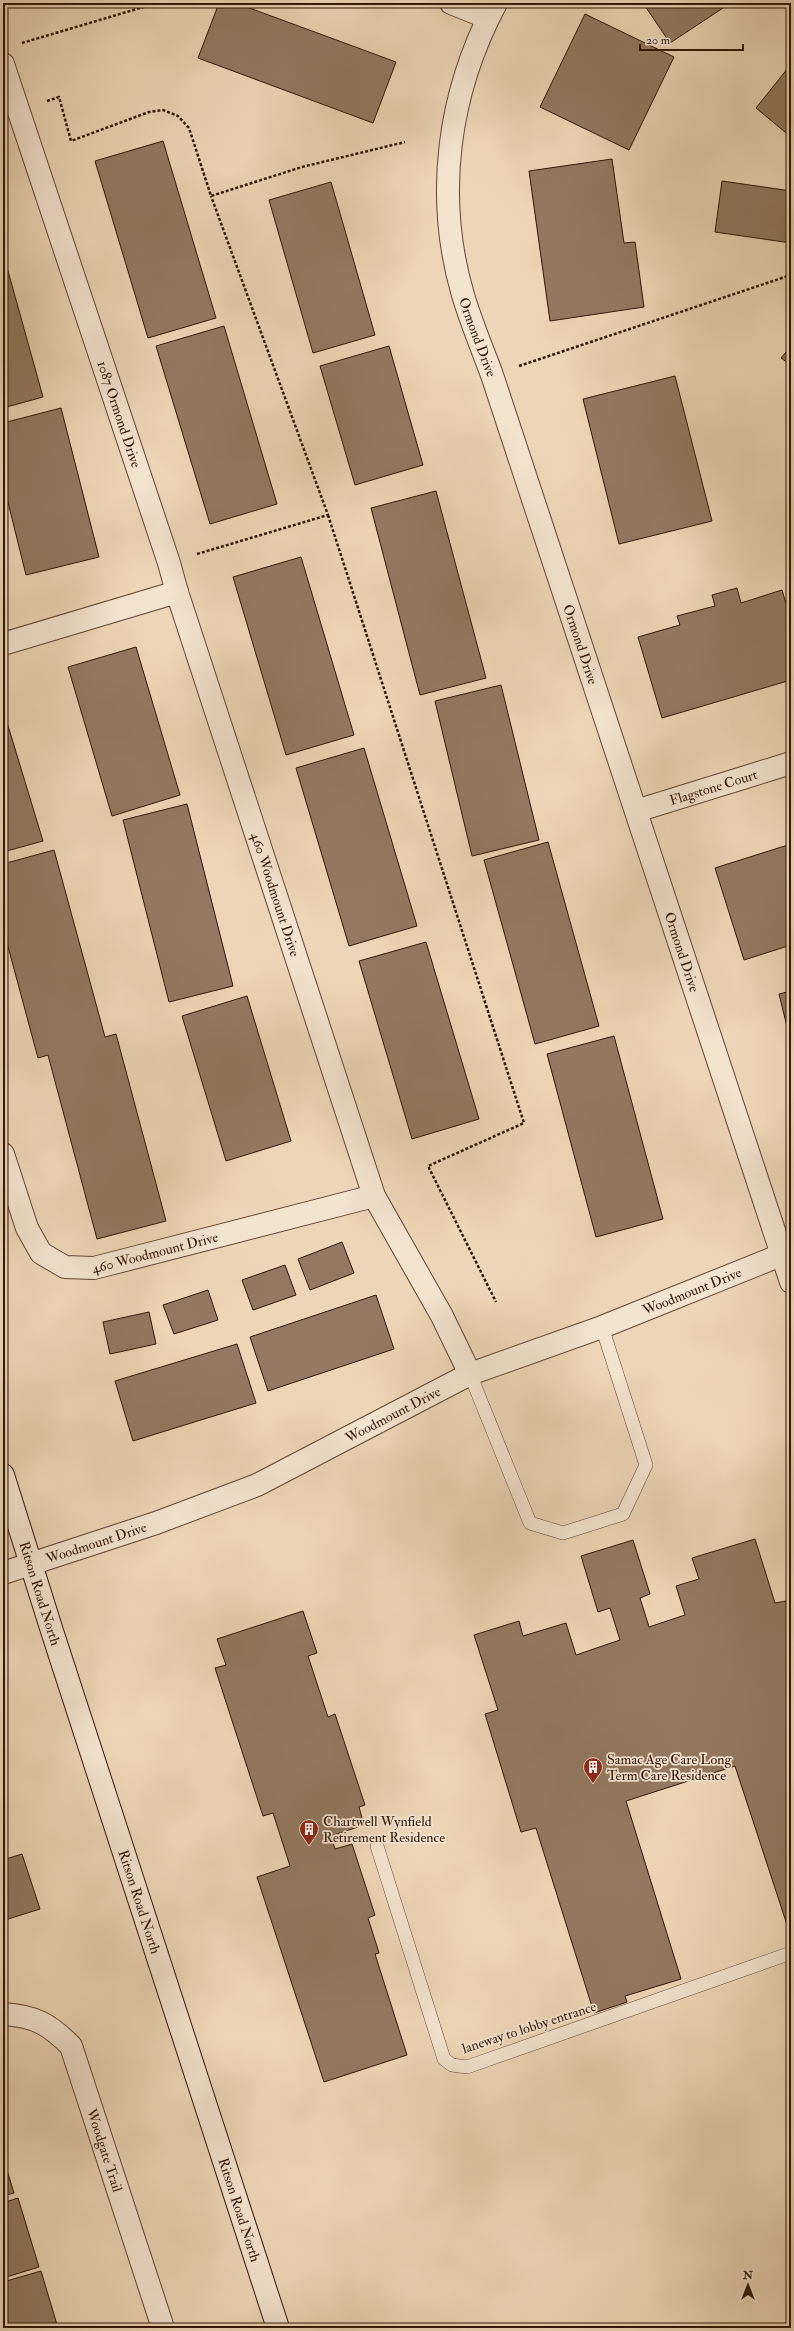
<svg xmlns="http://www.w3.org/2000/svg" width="794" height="2331" font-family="'IM FELL Double Pica',serif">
	<rect width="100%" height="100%" fill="#edd6b7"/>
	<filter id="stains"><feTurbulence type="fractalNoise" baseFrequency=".005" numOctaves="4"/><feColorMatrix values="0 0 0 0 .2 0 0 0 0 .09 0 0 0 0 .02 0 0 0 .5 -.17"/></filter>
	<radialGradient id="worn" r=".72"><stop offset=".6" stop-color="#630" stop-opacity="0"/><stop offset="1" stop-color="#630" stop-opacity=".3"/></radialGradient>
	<path fill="#937961" stroke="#311504" d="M219,3H236L396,62L373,123L198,58Z
		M643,3H720L723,8L670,43Z
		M585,14L674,57L629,150L540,107Z
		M788,68L791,71V137L756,108Z
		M163,141L216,318L148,338L95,161Z
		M612,159L624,243L635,242L644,307L550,321L529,171Z
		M722,181L791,191V243L715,232Z
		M331,182L375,335L313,353L269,200Z
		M3,253L43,397L3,408Z
		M224,326L277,504L210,524L156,346Z
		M389,346L423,465L355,485L320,366Z
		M791,346V365L781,358Z
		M675,376L712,521L619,544L583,399Z
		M61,408L99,557L26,575L3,482V423Z
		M436,491L486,678L420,695L371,508Z
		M301,557L354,735L286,755L233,577Z
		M737,588L741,603L782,590L791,620V680L662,718L638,637L680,625L677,616L715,606L712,595Z
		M136,647L180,795L112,816L68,667Z
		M501,685L539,840L472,856L435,701Z
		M6,719L43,841L3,852V720Z
		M364,748L417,926L349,946L296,768Z
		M187,804L233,986L169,1002L123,820Z
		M548,842L599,1026L535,1044L484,860Z
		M791,844V945L744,960L715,868Z
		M54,850L105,1037L116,1034L166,1221L97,1239L48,1055L38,1058L3,928V864Z
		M426,942L479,1119L412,1139L359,961Z
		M791,991V1043L779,994Z
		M247,996L291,1141L226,1161L182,1016Z
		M614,1036L663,1219L596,1237L547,1054Z
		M342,1242L354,1273L310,1290L298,1259Z
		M285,1265L296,1295L253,1310L242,1280Z
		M208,1290L218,1320L174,1334L163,1305Z
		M376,1295L394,1349L268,1391L250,1337Z
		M149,1312L156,1344L110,1354L103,1322Z
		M237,1344L256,1403L133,1441L115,1381Z
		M755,1539L775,1603L791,1600V1937L735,1766L626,1801L681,1979L625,1996L627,2002L594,2013L536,1828L521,1832L485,1714L498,1710L474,1635L519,1621L523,1636L566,1623L576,1655L620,1640L610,1608L598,1612L581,1556L633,1540L650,1594L640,1598L649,1627L685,1615L676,1586L699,1579L692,1558Z
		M303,1611L317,1653L308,1656L328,1717L335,1714L365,1805L359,1807L364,1825L331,1836L335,1849L352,1844L375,1915L368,1918L379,1953L375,1954L407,2055L324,2082L257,1877L290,1866L273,1813L263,1816L215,1668L226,1665L217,1639Z
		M22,1854L40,1909L5,1920L3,1860Z
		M3,2157L14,2193L3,2196Z
		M18,2198L39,2267L3,2278V2203Z
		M41,2271L58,2328H3V2282Z"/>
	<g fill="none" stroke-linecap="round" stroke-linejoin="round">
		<defs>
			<path id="service" d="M470,1374L530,1523L563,1533L623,1514L646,1465L602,1327
				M377,1846L444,2059L452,2065L467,2067L791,1953"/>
			<g id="minor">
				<path d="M451,3L488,18"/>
				<path id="s1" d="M496,3C448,93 434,196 463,295C471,322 482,348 492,375L791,1282"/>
				<path id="s2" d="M3,64L169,563L177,592L3,644"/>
				<path id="s3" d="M177,592L374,1196L442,1316L470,1374"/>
				<path id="s4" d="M636,811L791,763"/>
				<path id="s5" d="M3,1154L27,1228L41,1253L65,1267L94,1268L374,1196"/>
				<path id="s6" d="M3,1573L156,1523L257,1485L470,1374L602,1327L791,1251"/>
				<path id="s7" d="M3,2014C35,2016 49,2024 71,2046L163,2328"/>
			</g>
			<g id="secondary">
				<path id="s8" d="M3,1475L52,1631L278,2328"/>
			</g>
		</defs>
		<use href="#service" stroke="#604531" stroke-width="14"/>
		<use href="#minor" stroke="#604531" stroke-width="24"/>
		<use href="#secondary" stroke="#311504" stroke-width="24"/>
		<path stroke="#311504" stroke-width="2.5" stroke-dasharray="3 2" stroke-linecap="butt" d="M22,43L157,3
			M47,101L59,97L71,141L149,112L163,110L178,116L189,128L211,196L302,167L405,142
			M519,366L791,275
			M328,515L524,1123L428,1166L496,1302
			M197,554L328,515L211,196"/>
		<use href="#service" stroke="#f3e4d0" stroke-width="13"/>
		<use href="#minor" stroke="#f3e4d0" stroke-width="22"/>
		<use href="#secondary" stroke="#f3e4d0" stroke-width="22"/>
	</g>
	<defs>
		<symbol id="building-pin" viewBox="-11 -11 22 30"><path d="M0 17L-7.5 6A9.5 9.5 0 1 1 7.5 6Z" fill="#8f2418" stroke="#f3e4d0"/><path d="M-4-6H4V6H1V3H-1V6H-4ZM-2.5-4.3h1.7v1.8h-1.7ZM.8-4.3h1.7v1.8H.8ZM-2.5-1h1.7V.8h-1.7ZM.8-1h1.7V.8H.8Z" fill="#fff"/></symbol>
	</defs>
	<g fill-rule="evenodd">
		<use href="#building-pin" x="582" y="1756" width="22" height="30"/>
		<use href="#building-pin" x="298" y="1818" width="22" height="30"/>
	</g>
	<g text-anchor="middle" stroke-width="3.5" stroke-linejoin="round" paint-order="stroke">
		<g font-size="14" fill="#311504" stroke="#f3e4d0">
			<text dy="5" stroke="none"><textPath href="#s1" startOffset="346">Ormond Drive</textPath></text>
			<text dy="5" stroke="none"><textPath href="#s2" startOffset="369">1087 Ormond Drive</textPath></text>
			<text dy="5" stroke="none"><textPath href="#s1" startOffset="670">Ormond Drive</textPath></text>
			<text dy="5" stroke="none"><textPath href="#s4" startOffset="81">Flagstone Court</textPath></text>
			<text dy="5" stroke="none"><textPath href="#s3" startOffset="318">460 Woodmount Drive</textPath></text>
			<text dy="5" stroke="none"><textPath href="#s1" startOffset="994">Ormond Drive</textPath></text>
			<text dy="5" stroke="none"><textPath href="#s5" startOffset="226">460 Woodmount Drive</textPath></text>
			<text dy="5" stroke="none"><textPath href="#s6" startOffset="746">Woodmount Drive</textPath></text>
			<text dy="5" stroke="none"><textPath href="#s6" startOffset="422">Woodmount Drive</textPath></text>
			<text dy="5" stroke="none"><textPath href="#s6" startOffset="98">Woodmount Drive</textPath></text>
			<text dy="5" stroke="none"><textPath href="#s8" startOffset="124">Ritson Road North</textPath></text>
			<text dy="5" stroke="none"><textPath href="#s8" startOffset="448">Ritson Road North</textPath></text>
			<text transform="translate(529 2027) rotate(-18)" y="5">laneway to lobby entrance</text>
			<text dy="5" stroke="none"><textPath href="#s7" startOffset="187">Woodgate Trail</textPath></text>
			<text dy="5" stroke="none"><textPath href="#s8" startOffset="772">Ritson Road North</textPath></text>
		</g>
		<g font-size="14" fill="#311504" stroke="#f3e4d0" text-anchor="start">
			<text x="607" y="1764">Samac Age Care Long<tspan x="607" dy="16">Term Care Residence</tspan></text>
			<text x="323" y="1826">Chartwell Wynfield<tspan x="323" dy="16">Retirement Residence</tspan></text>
		</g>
	</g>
	<rect width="794" height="2331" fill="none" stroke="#edd6b7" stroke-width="16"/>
	<rect x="4" y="4" width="786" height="2323" fill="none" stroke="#311504" stroke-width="2"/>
	<rect x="8" y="8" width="778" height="2315" fill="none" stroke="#311504"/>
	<g transform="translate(748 2285)" stroke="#f3e4d0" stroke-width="3" paint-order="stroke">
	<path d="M0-3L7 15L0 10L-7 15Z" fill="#311504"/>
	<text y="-6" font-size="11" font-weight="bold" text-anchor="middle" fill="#311504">N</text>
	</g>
	<path d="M640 44v6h103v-6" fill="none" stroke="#311504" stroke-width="2"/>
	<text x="646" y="44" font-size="12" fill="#311504" stroke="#f3e4d0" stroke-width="3" paint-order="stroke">20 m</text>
	<rect width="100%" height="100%" filter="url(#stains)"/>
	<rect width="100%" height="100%" fill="url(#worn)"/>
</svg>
